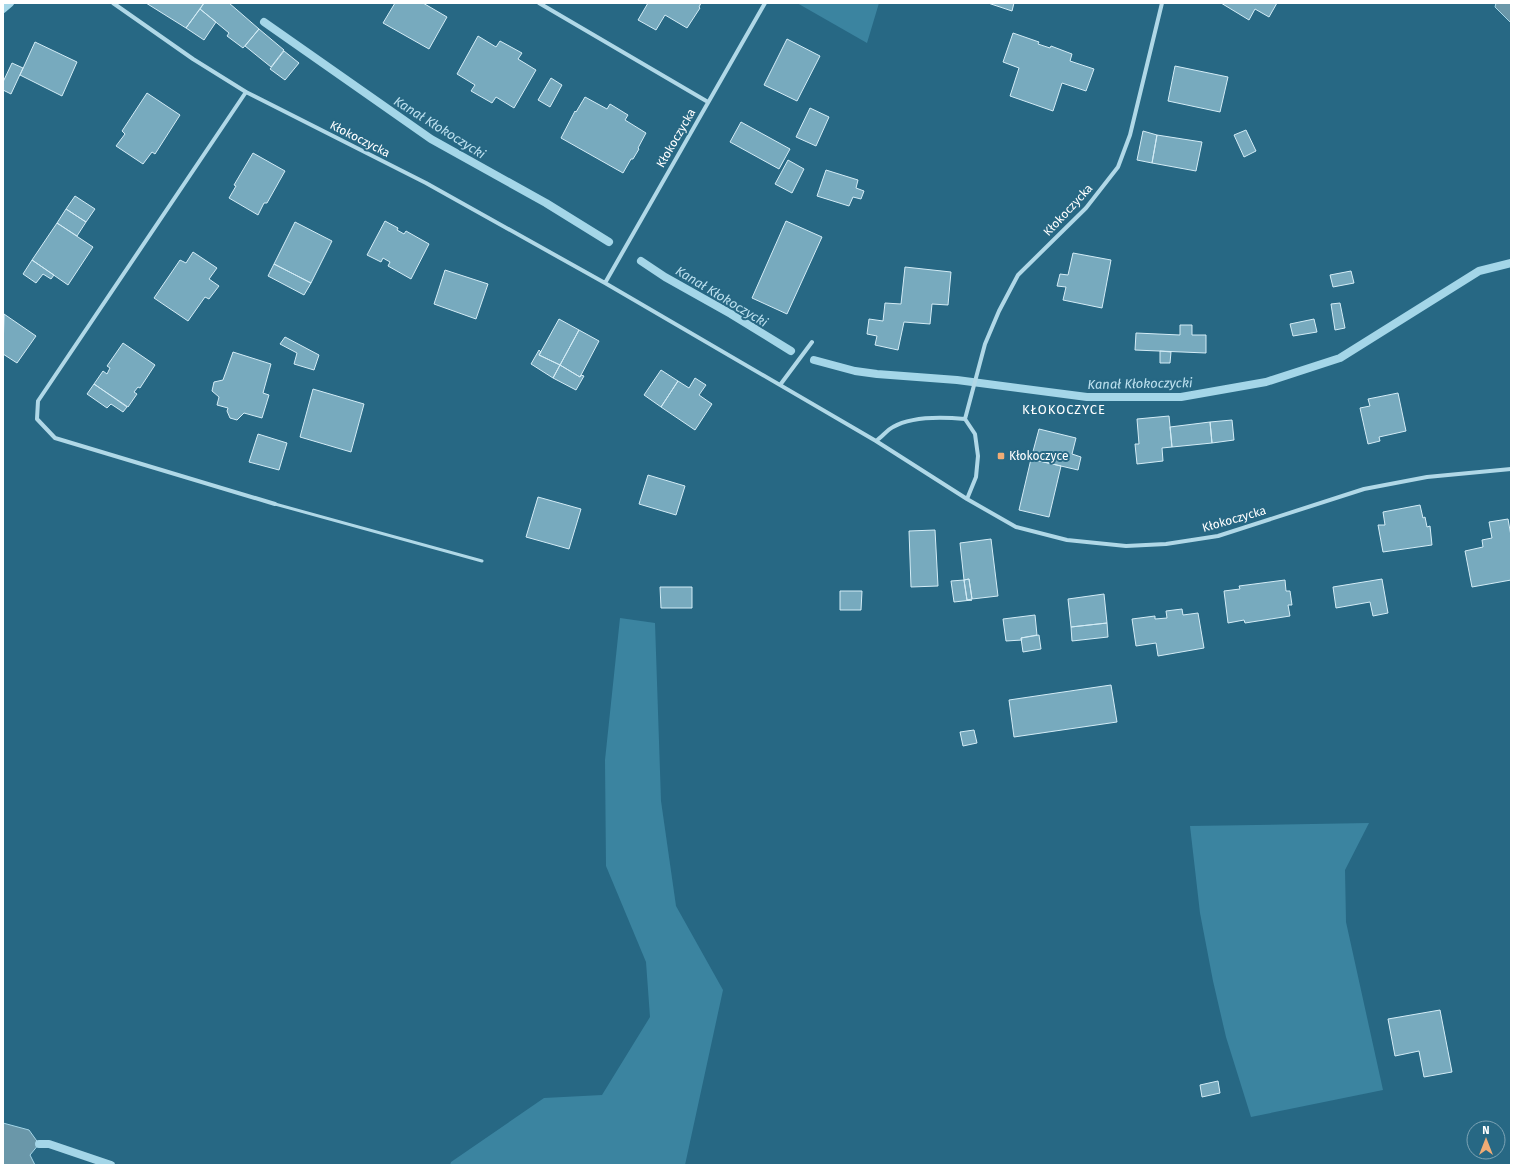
<svg xmlns="http://www.w3.org/2000/svg" width="1514" height="1168" font-family="'Fira Sans',sans-serif">
	<rect width="100%" height="100%" fill="#276884"/>
	<path fill="#3b84a0" d="M797,3H879L867,43Z
		M620,618L655,623L661,801L676,906L723,990L685,1165H450L451,1162L544,1098L602,1095L650,1017L646,962L606,866L605,760Z
		M1369,823L1345,870L1346,922L1383,1090L1251,1117L1226,1037L1213,981L1200,913L1190,826Z"/>
	<path fill="#6a97a9" stroke="#a4d6e8" d="M1496,3H1511V23L1495,7Z
		M3,1123L29,1130L39,1144L30,1155L35,1165H3Z"/>
	<g fill="none" stroke-linecap="round" stroke-linejoin="round">
		<path stroke="#a4d6e8" stroke-width="8" d="M3,9L10,3
			M264,22L431,139L546,203L609,242
			M641,261L665,277L731,314L791,351
			M814,360L855,371L877,374L957,380L1087,397H1181L1266,382L1340,358L1479,271L1511,263
			M39,1144H49L111,1165"/>
	</g>
	<path fill="#77aabe" stroke="#d3ecf6" d="M146,3H204L186,28Z
		M204,3H229L259,29L243,48L227,36L229,33L200,9Z
		M395,3H423L447,17L429,49L383,23Z
		M648,3H701L699,7L700,8L687,28L665,15L656,30L638,20Z
		M988,3H1014L1012,11Z
		M1221,3H1277L1269,17L1255,9L1249,20Z
		M200,9L216,22L204,40L186,28Z
		M259,29L284,50L271,67L245,46Z
		M1013,33L1039,42L1038,44L1050,48L1051,46L1072,54L1070,61L1094,69L1086,91L1062,83L1053,111L1010,96L1019,68L1003,62Z
		M478,36L496,47L500,41L522,53L518,59L536,70L514,108L496,97L492,103L471,91L475,85L457,74Z
		M787,39L820,56L797,101L764,85Z
		M35,42L77,62L62,96L20,75Z
		M284,51L299,63L285,80L270,69Z
		M12,63L23,68L11,94L3,90V82Z
		M1175,66L1228,77L1220,112L1168,101Z
		M551,78L562,85L550,107L538,100Z
		M147,93L180,115L155,154L152,152L143,164L116,146L125,134L122,131Z
		M585,97L607,109L610,104L628,115L625,120L646,133L638,148L639,149L633,159H631L623,173L561,138L575,111L576,112Z
		M810,108L829,117L816,146L796,137Z
		M741,122L790,149L779,169L730,142Z
		M1246,130L1256,151L1244,157L1234,135Z
		M1143,131L1157,135L1152,163L1137,160Z
		M1157,135L1202,142L1196,171L1152,163Z
		M253,153L285,171L267,203H264L258,215L229,198L236,186L234,185Z
		M788,160L804,169L792,193L775,184Z
		M826,170L858,180L856,188L864,191L861,199L853,197L849,206L817,196Z
		M75,196L95,209L86,222L66,209Z
		M66,209L86,222L77,236L57,223Z
		M385,221L398,228L397,230L404,234L406,231L429,244L411,279L388,266L390,262L383,258L381,262L367,255Z
		M786,221L822,237L787,314L752,298Z
		M295,222L332,241L311,283L274,264Z
		M57,223L93,247L68,285L32,260Z
		M193,252L217,268L209,279L219,286L209,299L205,297L188,321L154,298L180,260L186,263Z
		M1073,253L1111,260L1102,308L1063,300L1066,287L1057,286L1060,274L1068,275Z
		M32,260L54,275L51,279L43,274L36,283L23,274Z
		M274,264L311,283L304,295L268,276Z
		M905,267L951,272L948,305L932,304L930,324L904,322L898,350L875,345L877,336L867,334L869,319L883,321L885,303L901,304Z
		M445,270L488,284L476,319L434,304Z
		M1351,271L1354,283L1333,287L1330,275Z
		M1340,303L1345,328L1335,330L1331,304Z
		M4,314L36,336L17,363L3,354Z
		M559,319L579,330L560,365L539,355Z
		M1314,319L1317,332L1293,336L1290,324Z
		M1180,325H1192V335H1206V353L1135,350L1136,333L1180,335Z
		M579,330L599,341L580,377L560,365Z
		M285,337L319,355L314,370L294,364L297,353L280,344Z
		M123,343L155,365L140,388L138,387L134,392L137,394L128,407L94,384L103,371L107,374L110,368L107,366Z
		M539,350L541,352L539,355L560,365L553,378L531,364Z
		M1160,351L1171,352L1170,363H1160Z
		M233,352L271,364L263,393L269,395L262,418L244,413L237,420L230,418L227,411L228,408L217,405L219,397L212,391L214,382L223,380Z
		M560,365L580,377L581,375L584,376L576,390L553,378Z
		M661,370L678,381L661,407L644,395Z
		M695,378L706,385L699,395L712,404L695,430L661,407L678,381L689,388Z
		M94,384L127,407L123,412L111,404L107,408L87,394Z
		M313,389L364,404L351,452L300,437Z
		M1398,393L1406,431L1379,437L1380,441L1368,444L1360,408L1370,406L1368,399Z
		M1169,416L1172,447L1162,448L1163,461L1137,464L1135,444H1139L1137,419Z
		M1232,420L1234,440L1212,443L1210,422Z
		M1210,422L1212,443L1172,447L1170,427Z
		M1039,429L1076,438L1072,454L1081,457L1078,470L1031,459Z
		M258,434L287,443L279,470L249,462Z
		M1031,459L1061,466L1049,517L1019,510Z
		M648,475L685,486L676,515L639,504Z
		M538,497L581,509L569,549L526,537Z
		M1420,505L1423,518L1425,517L1427,527L1430,526L1432,545L1383,552L1378,525H1385L1383,512Z
		M1508,519L1511,536V580L1472,587L1465,551L1483,547L1482,540L1492,538L1489,522Z
		M935,530L938,586L911,587L909,531Z
		M991,539L998,596L972,599L969,579L964,580L960,543Z
		M969,579L972,599L967,600L964,580Z
		M1382,579L1388,613L1373,616L1370,602L1336,608L1333,587Z
		M964,580L967,600H972L954,602L951,581Z
		M1285,580L1286,591H1290L1292,605H1288L1290,616L1245,623L1244,620L1228,623L1224,591L1240,589L1239,586Z
		M660,587H692V608H661Z
		M840,591H862L861,610H840Z
		M1104,594L1107,623L1071,627L1068,599Z
		M1182,609L1183,615L1198,613L1204,648L1158,656L1156,643L1136,646L1132,619L1155,616V619L1167,618L1166,611Z
		M1035,615L1037,635L1021,638L1022,640L1006,641L1003,619Z
		M1107,623L1108,637L1072,641L1071,627Z
		M1039,635L1041,649L1023,652L1021,638Z
		M1111,685L1117,722L1014,737L1009,700Z
		M974,730L977,743L963,746L960,732Z
		M1440,1010L1452,1072L1424,1077L1419,1051L1395,1056L1388,1019Z
		M1218,1081L1220,1093L1202,1097L1200,1085Z"/>
	<g fill="none" stroke-linecap="round" stroke-linejoin="round">
		<path stroke="#b0d8e7" stroke-width="3" d="M275,504L482,561"/>
		<path stroke="#b0d8e7" stroke-width="4" d="M113,3L193,59L246,92L426,183L605,283L876,441L967,499L1016,527L1067,540L1126,546L1166,544L1218,536L1364,489L1427,477L1511,469
			M539,3L708,102
			M246,92L38,401L37,419L55,438L275,504
			M605,283L765,3
			M780,385L812,342
			M876,441C882,437 887,430 893,427C912,416 944,417 965,419
			M967,499L976,477L978,456L975,434L965,419L985,344L999,311L1018,275L1086,208L1118,167L1130,135L1162,3"/>
	</g>
	<rect fill="#f0ac75" stroke="#276884" stroke-width="1.5" x="997" y="452" width="8" height="8" rx="2"/>
	<g text-anchor="middle" stroke-width="4" stroke-linejoin="round" paint-order="stroke">
		<g font-size="12" fill="#fff" stroke="#276884">
			<text transform="translate(676 138) rotate(-60)" y="4">Kłokoczycka</text>
			<text transform="translate(360 139) rotate(27)" y="4">Kłokoczycka</text>
			<text transform="translate(1068 210) rotate(-47)" y="4">Kłokoczycka</text>
			<text transform="translate(1234 519) rotate(-16)" y="4">Kłokoczycka</text>
		</g>
		<g font-size="12" fill="#fff" stroke="#276884" text-anchor="start">
			<text x="1009" y="460">Kłokoczyce</text>
		</g>
		<g font-size="13" font-style="italic" fill="#bee2f0" stroke="#276884">
			<text transform="translate(440 127) rotate(32)" y="5">Kanał Kłokoczycki</text>
			<text transform="translate(722 296) rotate(31)" y="5">Kanał Kłokoczycki</text>
			<text transform="translate(1140 383) rotate(-1)" y="5">Kanał Kłokoczycki</text>
		</g>
		<g font-size="13" letter-spacing="1" fill="#fff" stroke="#276884">
			<text x="1064" y="414">KŁOKOCZYCE</text>
		</g>
	</g>
	<rect width="1514" height="1168" fill="none" stroke="#ffffff" stroke-width="8"/>
	<g transform="translate(1486 1140)"><circle r="19" fill="#276884" stroke="#7da4b5"/>
	<path d="M0-3L7 15L0 10L-7 15Z" fill="#f0ac75"/>
	<text y="-6" font-size="11" font-weight="bold" text-anchor="middle" fill="#ffffff">N</text>
	</g>
</svg>
